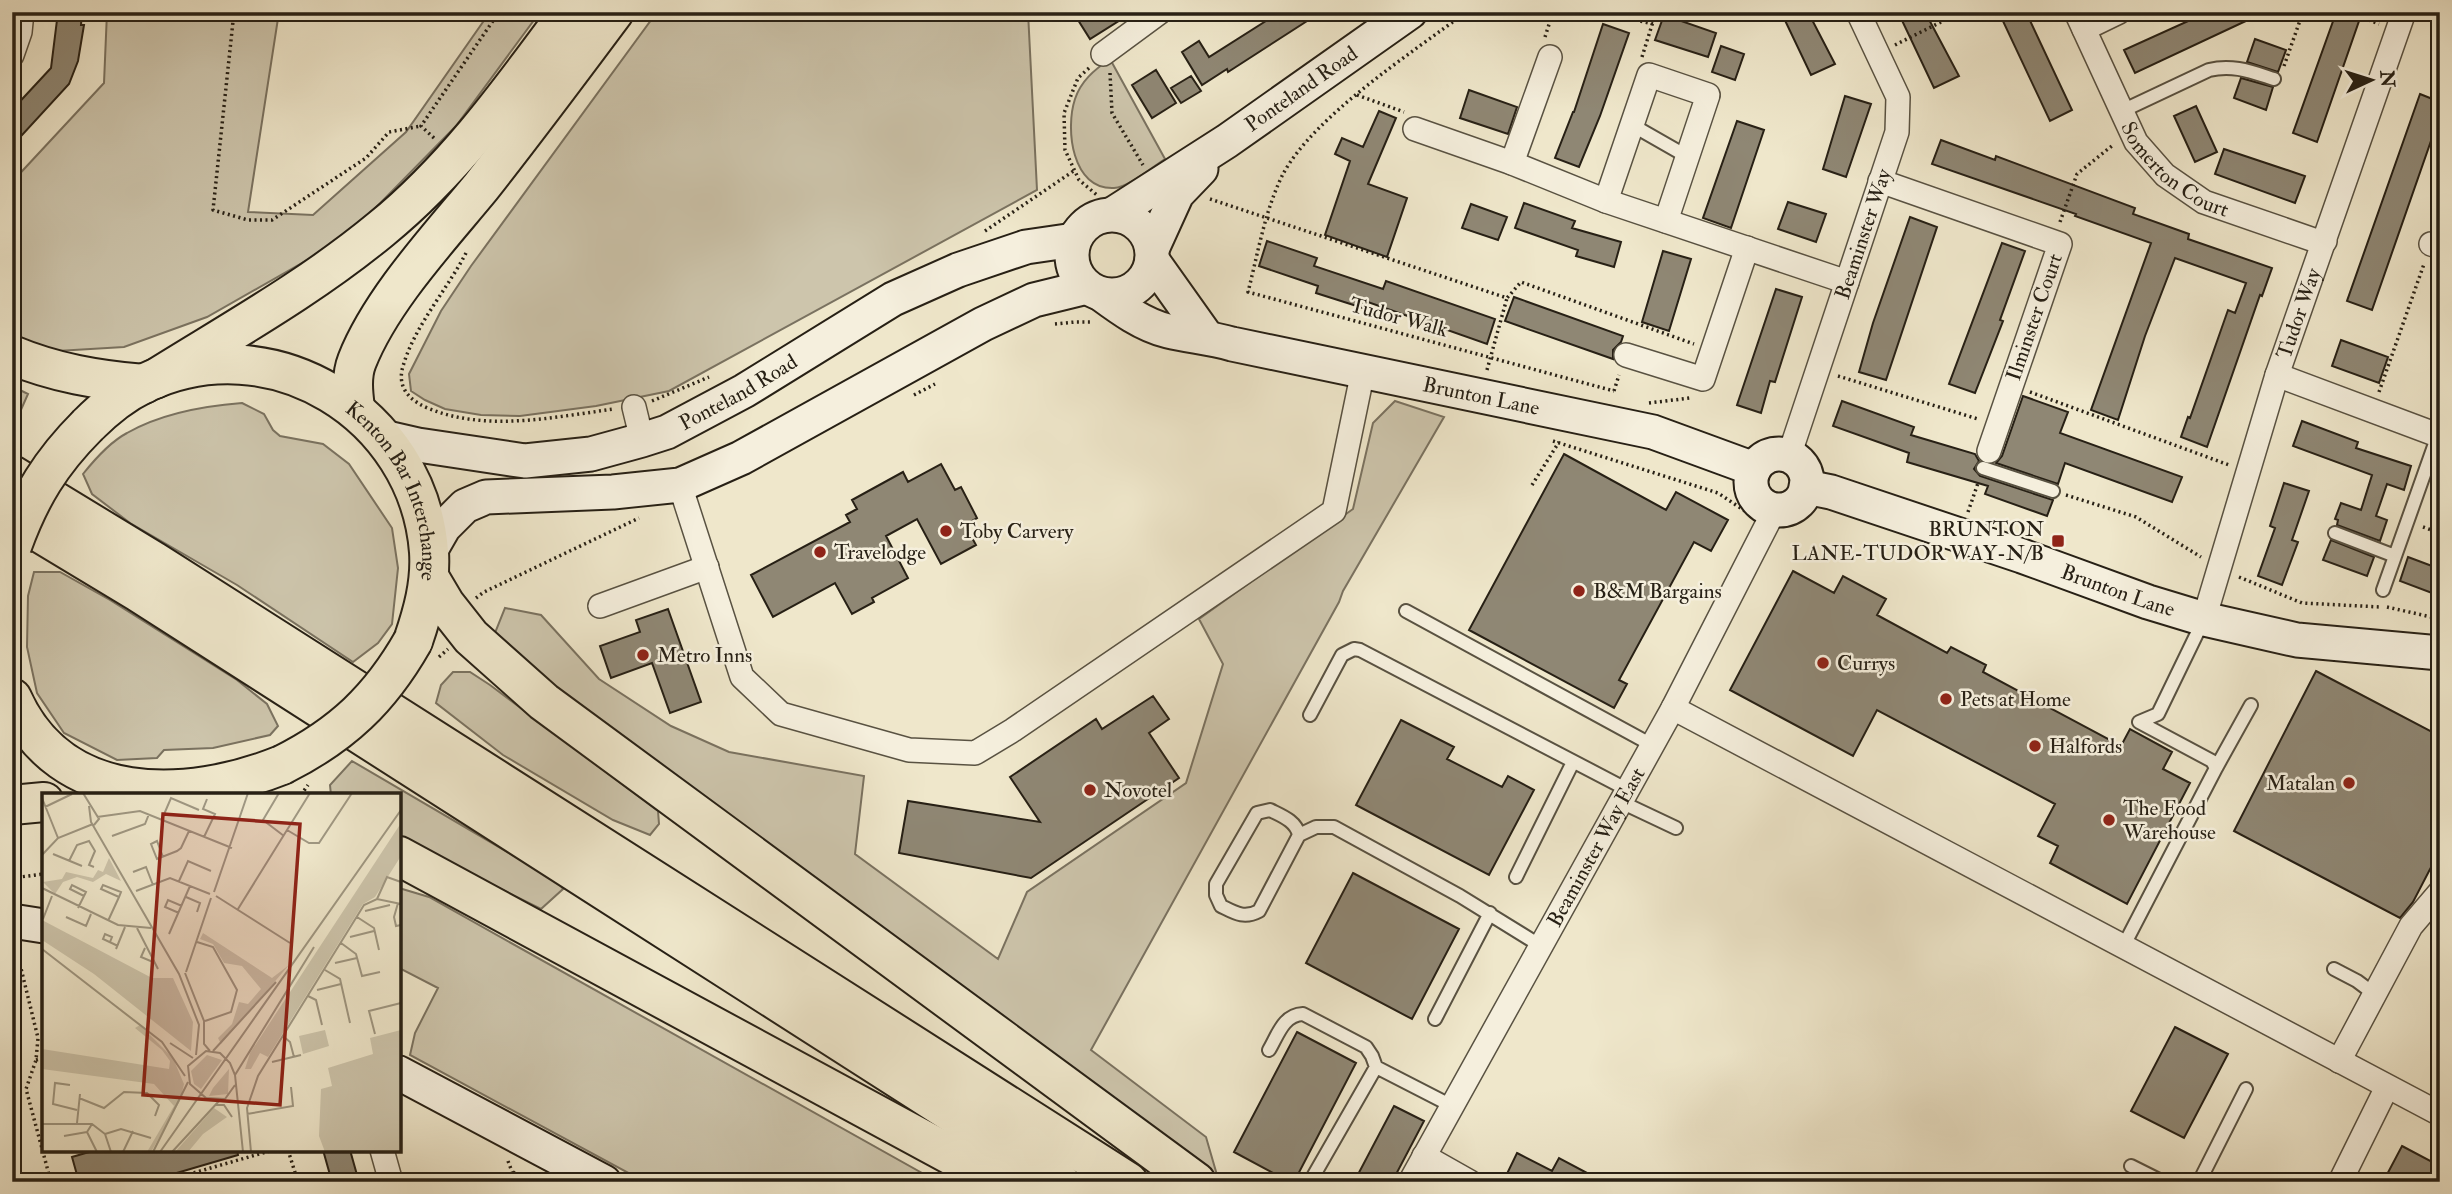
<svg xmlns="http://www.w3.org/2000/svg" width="2452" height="1194" font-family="'IM FELL Double Pica',serif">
	<rect width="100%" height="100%" fill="#efe7cb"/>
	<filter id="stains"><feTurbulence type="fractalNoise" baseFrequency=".00286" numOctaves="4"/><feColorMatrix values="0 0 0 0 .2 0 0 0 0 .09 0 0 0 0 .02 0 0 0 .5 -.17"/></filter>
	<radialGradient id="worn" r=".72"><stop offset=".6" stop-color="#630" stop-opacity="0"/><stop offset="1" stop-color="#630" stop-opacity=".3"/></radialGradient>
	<path fill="#cdc5ac" stroke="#7a7260" stroke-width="2" d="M107,12H279L248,212L313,215L406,132L490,12H540L456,126L346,238L207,317L124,347L57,351L12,336V182L104,83Z
		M657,12H1028L1037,190L669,391L596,406L520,416L481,415L445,409L425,400L411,391L409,374L441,311L471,266Z
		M1110,59L1165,159C1153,167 1127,188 1114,188C1072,190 1065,129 1075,99C1081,81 1094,70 1110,59Z
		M12,386L28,394L16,421L12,424Z
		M1395,401L1444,417L1343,591L1339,602L1091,1050L1206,1137L1219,1182L491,643L505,608L541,615L599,679L671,726L729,752L864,776L855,854L998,959L1027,892L1186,783L1223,664L1199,619L1353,509L1373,423Z
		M242,403L264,414L273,430L280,436L323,444L349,464L392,528L398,568L392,624L378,643L353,662L237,585L130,523L92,494L83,474C95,459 110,442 127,433C162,413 203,406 242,403Z
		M34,572H60L110,600L237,680L267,704L278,726L270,735L213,748L164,750L157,758L117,760L64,733L37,693L27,647L28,596Z
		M453,672H470L490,685L658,811L659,824L650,835L613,820L503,755L436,703L441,685Z
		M352,761L557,881L563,889L541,909L399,838V795H331L330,785Z
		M399,888L429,897L938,1182H645L410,1055L415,1033L438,988L399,968Z"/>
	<path fill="#8f8774" stroke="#272015" stroke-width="2" d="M58,12H82L81,25H84L78,61L69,84L12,146V110L51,68Z
		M1073,12H1133L1090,39Z
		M1280,12H1321L1228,72L1227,69L1202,85L1182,52L1199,41L1209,57Z
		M1781,12H1808L1835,64L1811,75Z
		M1898,12H1925L1959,76L1934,88Z
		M2017,12H2026L2072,110L2050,121L2002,19Z
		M2208,12H2265L2135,73L2124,50Z
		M2336,13L2359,21L2317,142L2293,133Z
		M1664,15L1716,33L1708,57L1655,40Z
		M1603,24L1629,33L1600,116L1579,167L1555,158L1573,112H1574Z
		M2255,39L2286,50L2278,72L2247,62Z
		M1721,46L1744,54L1735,80L1712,72Z
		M1156,70L1176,103L1152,118L1132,85Z
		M1191,76L1201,91L1181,103L1171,88Z
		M2241,78L2273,87L2266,110L2234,98Z
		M1469,90L1517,107L1508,134L1460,118Z
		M2420,94L2440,102V115L2372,310L2347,301Z
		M1845,96L1871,104L1846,177L1823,169Z
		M2196,106L2217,152L2195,162L2174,116Z
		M1379,111L1396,118L1368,184L1407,198L1387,257L1325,235L1350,161L1335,154L1342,138L1363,147Z
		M1737,121L1764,130L1731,228L1703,218Z
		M1941,140L1995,160L1996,156L2135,208L2133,214L2189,234L2188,239L2272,268L2262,296L2260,295L2207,447L2181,437L2188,417L2190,418L2228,310L2235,313L2246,283L2175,258L2145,336L2118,420L2091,410L2151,243L2075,216L2076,214L1932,164Z
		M2224,149L2305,176L2295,203L2215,174Z
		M1788,202L1826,214L1816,242L1778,229Z
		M1524,203L1575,221L1572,228L1621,242L1614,267L1576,256L1578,250L1515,228Z
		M1471,204L1507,217L1498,240L1462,228Z
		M1910,217L1937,227L1886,380L1859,372L1873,323Z
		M1267,241L1317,258L1314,266L1383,289L1386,281L1495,319L1487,344L1368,302L1366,309L1316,293L1318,286L1259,266Z
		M2002,243L2025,251L2000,320L2003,321L1975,393L1949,384Z
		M1663,251L1691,259L1669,331L1642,322Z
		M1776,289L1802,297L1775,382L1770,381L1761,413L1737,405Z
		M1514,297L1623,336L1621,342L1613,350V359L1505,321Z
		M2341,340L2388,357L2379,383L2332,366Z
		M2023,396L2068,412L2060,433L2182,477L2172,502L2065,463L2058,484L1996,463L2002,456Z
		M1842,401L1914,427L1911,435L1975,454L1979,461L1974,469L1980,476L2053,500L2047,516L1985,494L1988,486L1907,462L1909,453L1833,426Z
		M2302,421L2358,442L2356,448L2411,466L2404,490L2387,484L2376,516L2387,520L2380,541L2337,525L2338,520L2335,519L2341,503L2361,510L2372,475L2293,446Z
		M1564,454L1666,510L1676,492L1728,520L1711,551L1694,542L1619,680L1627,684L1614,708L1469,630Z
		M941,464L955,490L961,487L977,518L965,525L976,545L941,564L917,519L886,536L908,578L872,598L874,602L852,614L835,583L773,617L751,575L850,522L846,515L857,509L852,500L903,472L908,482Z
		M2284,483L2309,491L2292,540L2298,542L2282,585L2258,576L2275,528L2270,526Z
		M2331,540L2374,557L2367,576L2323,560Z
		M2408,557L2440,569V596L2400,581Z
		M1793,571L1834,593L1843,576L1886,599L1877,615L1947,653L1951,647L1986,665L1983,672L2121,746L2130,729L2172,752L2163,769L2190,783L2127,904L2050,863L2058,846L2038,836L2055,804L1877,710L1853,756L1730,690Z
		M668,609L701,702L670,713L652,663L611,678L600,646L640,632L636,620Z
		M2316,671L2440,736V850L2413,902L2400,918L2234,831Z
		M1153,696L1169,719L1149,733L1179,778L1031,878L899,853L908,801L1040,822L1010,777L1096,719L1102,729Z
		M1401,720L1454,747L1447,759L1502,787L1508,776L1534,790L1489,875L1356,805Z
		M1353,873L1459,929L1412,1019L1306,963Z
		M2175,1027L2228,1054L2184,1138L2131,1111Z
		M1297,1032L1356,1063L1294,1182H1290L1234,1152Z
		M1394,1106L1424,1121L1392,1182H1354Z
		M2402,1146L2440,1166V1182H2383Z
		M96,1150H237L238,1155L146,1182H79L72,1157Z
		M323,1150H350L359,1182H332Z
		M1517,1153L1552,1171L1559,1158L1604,1182H1503Z"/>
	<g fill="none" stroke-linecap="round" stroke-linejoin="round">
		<defs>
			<path id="lane" d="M2122,111L2209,70C2233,64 2252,72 2274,79
				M1632,125L1688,157
				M1983,468L2053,491
				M2335,533L2395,556
				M2383,590L2438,435
				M1406,611L1652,745
				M2204,619L2158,714L2139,722L2212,761L2216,768L2251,705
				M1310,715L1342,655L1354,649L1360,650L1628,790
				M1621,802L1676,828
				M1299,835L1259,911C1244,919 1235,913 1221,906L1216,895V884L1257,813L1270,810C1282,816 1296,821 1299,835L1316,827H1334L1460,896L1541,946
				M1516,877L1573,762
				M2123,947L2216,768
				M2334,969L2357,981L2373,993
				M1435,1019L1490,913
				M1269,1050C1278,1035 1283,1015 1303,1014L1366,1047L1372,1056L1376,1067
				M2131,1166L2163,1182
				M1310,1182L1376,1067L1452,1106
				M2199,1182L2246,1089"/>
			<g id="street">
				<path id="s1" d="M2076,12L2136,142L2165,175L2204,202L2314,240L2325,241"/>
				<path d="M2084,29L2119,12"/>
				<path d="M1103,54L1160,12"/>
				<path d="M12,55L20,32L22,12"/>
				<path d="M1415,129L1512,163L1606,201L1847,282"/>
				<path d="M1512,163L1550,57"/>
				<path d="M1880,181L2060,244L1989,451"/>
				<path d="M1606,201L1649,75L1708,95L1666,221"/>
				<path d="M2431,244L2440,247"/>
				<path d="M1626,355L1703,379L1747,248"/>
				<path d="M2277,375L2440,436"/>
				<path d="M634,407L642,440"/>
				<path id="s2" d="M1789,456L1897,132L1898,97L1858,12"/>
				<path d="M680,485L742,677L781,714L909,750L975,753L1013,730L1334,511L1363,371"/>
				<path d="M600,606L707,567"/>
				<path id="s3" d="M2204,619L2277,375L2404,12"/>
				<path d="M1673,708L2440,1114"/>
				<path d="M2339,1061L2411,926L2440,892"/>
				<path d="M382,1150L391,1182"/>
				<path d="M1424,1156L1470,1182"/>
				<path id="s4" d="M1410,1182L1673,708L1775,509"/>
				<path d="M2340,1182L2387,1087"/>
			</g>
			<g id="secondary">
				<path id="s5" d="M1113,214L1227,141L1410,12"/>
				<circle cx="1112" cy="255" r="40"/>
				<path d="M1152,249L1177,194L1201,169"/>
				<path d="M1152,260L1206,336"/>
				<path id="s6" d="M1101,294C1120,308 1143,325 1168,331C1189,336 1211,338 1232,344L1653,432L1754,469"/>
				<path id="s7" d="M383,437L418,445L525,461L591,454L642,440L667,432L744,391L893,299L958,270L1026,247L1074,240"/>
				<circle cx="1779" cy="482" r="28"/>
				<path id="s8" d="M1806,487L1831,492L2022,556L2148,602L2204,619L2297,640L2440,653"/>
				<path d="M429,553L444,527L465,506L486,497L613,492L680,485L741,458L983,324L1034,300L1087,287"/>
				<path d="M12,921L44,926"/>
				<path d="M399,1073L604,1182"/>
			</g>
			<g id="highway">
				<path d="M12,355C55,373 98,380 144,384"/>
				<path d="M155,379C232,331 311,287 381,229C456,168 512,89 569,12"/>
				<path d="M355,408C353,393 351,376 357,361C381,300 439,238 481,187C526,130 570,71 614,12"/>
				<path id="s9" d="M88,425C104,409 122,394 143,384C271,322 419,414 429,552C431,583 423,612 413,641"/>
				<path d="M12,475L155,562L1128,1182"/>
				<path d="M12,516L138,592L1060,1182"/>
				<path d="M429,577L445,604L471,637L544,702L1196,1182"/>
				<path d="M12,698C61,808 187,803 282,765"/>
				<path d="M12,805L44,802"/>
				<path d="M399,856L1001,1182"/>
			</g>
		</defs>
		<use href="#lane" stroke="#595242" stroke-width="16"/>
		<use href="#street" stroke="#595242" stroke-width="26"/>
		<use href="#secondary" stroke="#272015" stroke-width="37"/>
		<use href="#highway" stroke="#272015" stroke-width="42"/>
		<path stroke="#272015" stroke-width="3.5" stroke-dasharray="2 3.5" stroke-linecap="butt" d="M234,12L213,210L248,220H272L366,158L389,132L421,126
			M1466,12C1412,53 1315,115 1283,174C1265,210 1258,253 1248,292L1614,391
			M1603,12L1653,24
			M2348,12L2379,24
			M1545,37L1553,12
			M1895,45L1961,12
			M1642,57L1656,12
			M2284,66L2303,12
			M1089,68L1078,78L1064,113L1065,150L1079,180L1097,195
			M1110,73L1112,113L1143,165
			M1357,95L1404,112
			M434,138L421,126L499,12
			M1210,199L1507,298L1521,282L1694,344
			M2060,222L2077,174L2113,145
			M985,231L1075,170
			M466,253C447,290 412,329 402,370C398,390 412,402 430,409C488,432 554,417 614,409
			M1055,324L1075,322H1093
			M1487,370L1507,298
			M1838,376L1978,419
			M1614,391L1619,375
			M2030,392L2229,465
			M2379,392L2424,264
			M914,395L935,384
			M652,401L709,377
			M1649,403L1690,398
			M1553,441L1718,493L1748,513
			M1532,485L1559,442
			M2066,495L2136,517L2201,557
			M1968,512L1978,483
			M2423,527L2440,533
			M2239,577L2302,603L2380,607
			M476,598L484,592L639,518
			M2387,607L2440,619
			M301,795L308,785
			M12,878L44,874
			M16,948L38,1038L36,1060L26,1089L51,1182
			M36,1060L44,1058
			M288,1150L298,1182
			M508,1161L516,1182
			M513,1172L532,1182
			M162,1182L273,1150"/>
		<use href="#lane" stroke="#f5efdd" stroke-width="12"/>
		<use href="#street" stroke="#f5efdd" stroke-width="23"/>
		<use href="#secondary" stroke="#f5efdd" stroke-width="33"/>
		<use href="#highway" stroke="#efe7cb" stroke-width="38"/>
		<defs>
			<path id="highway-bridge" d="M12,546C30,496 51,462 88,425
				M282,765C342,735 380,699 413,641"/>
		</defs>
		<use href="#highway-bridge" stroke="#272015" stroke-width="42" stroke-linecap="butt"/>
		<path stroke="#272015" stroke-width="3.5" stroke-dasharray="2 3.5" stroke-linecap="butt" d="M439,657L448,649"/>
		<use href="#highway-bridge" stroke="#efe7cb" stroke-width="38"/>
	</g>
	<g fill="#8f2418" stroke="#f5efdd" stroke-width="2.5">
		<circle cx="946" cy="531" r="7"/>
		<rect x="2051" y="534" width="14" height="14" rx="3.5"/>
		<circle cx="820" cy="552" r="7"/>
		<circle cx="1579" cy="591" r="7"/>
		<circle cx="643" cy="655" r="7"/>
		<circle cx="1823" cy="663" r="7"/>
		<circle cx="1946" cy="699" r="7"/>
		<circle cx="2035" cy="746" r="7"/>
		<circle cx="2349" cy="783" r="7"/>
		<circle cx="1090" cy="790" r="7"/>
		<circle cx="2109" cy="820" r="7"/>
	</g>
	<g text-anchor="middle" stroke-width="5" stroke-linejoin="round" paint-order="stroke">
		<g font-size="21" fill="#272015" stroke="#f5efdd">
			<text dy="7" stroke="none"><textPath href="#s5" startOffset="226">Ponteland Road</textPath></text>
			<text dy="7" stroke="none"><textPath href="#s1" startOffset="191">Somerton Court</textPath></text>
			<text dy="7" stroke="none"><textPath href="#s2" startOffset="234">Beaminster Way</textPath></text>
			<text dy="7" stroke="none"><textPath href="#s3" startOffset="320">Tudor Way</textPath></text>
			<text transform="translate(1399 317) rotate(15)" y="7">Tudor Walk</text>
			<text transform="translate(2034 317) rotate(-71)" y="7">Ilminster Court</text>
			<text dy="7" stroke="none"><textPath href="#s7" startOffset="371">Ponteland Road</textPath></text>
			<text dy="7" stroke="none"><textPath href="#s6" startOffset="397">Brunton Lane</textPath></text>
			<text dy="7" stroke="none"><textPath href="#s9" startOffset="387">Kenton Bar Interchange</textPath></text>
			<text dy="7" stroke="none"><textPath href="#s8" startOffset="329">Brunton Lane</textPath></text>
			<text dy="7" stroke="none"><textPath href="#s4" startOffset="383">Beaminster Way East</textPath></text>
		</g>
		<g font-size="21" fill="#272015" stroke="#f5efdd" text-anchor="start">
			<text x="2044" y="536" text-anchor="end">BRUNTON<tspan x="2044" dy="24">LANE-TUDOR WAY-N/B</tspan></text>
			<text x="960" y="538">Toby Carvery</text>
			<text x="834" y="559">Travelodge</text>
			<text x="1593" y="598">B&amp;M Bargains</text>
			<text x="657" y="662">Metro Inns</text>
			<text x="1837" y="670">Currys</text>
			<text x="1960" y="706">Pets at Home</text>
			<text x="2049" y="753">Halfords</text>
			<text x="2335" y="790" text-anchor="end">Matalan</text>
			<text x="1104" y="797">Novotel</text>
			<text x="2123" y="815">The Food<tspan x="2123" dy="24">Warehouse</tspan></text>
		</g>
	</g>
	<g transform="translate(42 793)">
		<rect width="359" height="359" fill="#efe7cb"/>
		<path d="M359,30V63L333,104L321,111L226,264L218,260L209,276H203L208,260ZM67,65L79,88L64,81L51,89L35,84L21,89L13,101L1,89L20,86L24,79L51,85L56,77L61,79ZM0,127L110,185H131L151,229L149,258L52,181L0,147ZM161,140L230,185L247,172L179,251L176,245L190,231L197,209L206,211L219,196L200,173L182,170L171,151L158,146ZM98,232L131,265L142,291L138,308L109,359H105L132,313L112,291L0,276V256L127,276L128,268L120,257L93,235ZM283,237L287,253L261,261L257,243ZM359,237V359H283L277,343L279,296L290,293L286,275L331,261L328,245ZM165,262L180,267L159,296L152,291L149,278ZM187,276L186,301L167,303L171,295ZM172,315L185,324L161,341L146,359H133Z" fill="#cdc5ac"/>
		<path fill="none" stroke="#9f9782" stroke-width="2" d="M41,0L57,26L52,32M237,0L221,27L242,43M0,5L16,45M47,13L49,29L137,181L157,232L154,262M3,14L30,1M55,24L98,18L190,55M120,26L129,5L157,17M245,37L267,50H277L310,0M70,43L103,31L107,21M162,44L173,21L161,16L165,6M11,61L40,73M0,62L16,45L51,31M121,64L115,48L109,51L115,66L135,58L139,55L147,38M27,68L35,52L47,48L53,58L47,72L52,74M91,79L104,74L111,92M137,88L146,68L169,78M0,95L76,132L109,135M94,98L128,85L168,101M172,99L206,0M174,103L248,150M144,104L158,110L155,119M335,106L345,84L359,89M356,110L352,124L354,133L359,132M36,115L44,99L30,92L28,96L42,103M196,116L268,0M323,118L348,112M137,120L123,114L126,107L140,113M24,124L44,133L49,121M315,124L332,135L337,157M1,126L10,103M66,128L77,104L79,99L61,92L59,96L77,104M95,135L116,176M127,141L148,93M308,144L332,138M68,149L70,144L63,141L61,146L76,153M155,149L171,154L195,197L189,219L163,228M299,150L314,161L320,183L338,179M103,155L99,164L111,169M0,156L120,249L143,283M74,156L83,134M293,170L315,165M283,177L298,186L308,230M144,179L169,105M143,180L162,228V251L168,258M275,197L299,191M266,203L274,207L280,232M333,241L327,218L359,210M241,243L248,249L252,264M128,250L151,265M171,258L234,189M230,269L259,262M193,282L272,154M28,292L13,290L11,311L35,317M193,292L183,306L164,305L148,291L146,273L164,258L178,260L188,270L193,282L201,359M37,305L62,315L82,299L105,300L117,312L113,323M173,312H182L190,324M205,321L251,313L249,294M35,330L38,301M0,331H50L63,341L69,359M50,331L45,339L55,359M63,341L79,336L109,345M22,343L45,339M81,359L91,338M111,359L146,289M118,359L359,17M130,359L177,308M209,359L205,315L216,283L322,112L335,106L359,111"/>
		<path fill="#8f2418" fill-opacity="0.15" stroke="#8f2418" stroke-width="3.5" d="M121,21L258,31L238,312L101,302Z"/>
		<rect width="359" height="359" fill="none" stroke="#272015" stroke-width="3.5"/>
	</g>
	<rect width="2452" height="1194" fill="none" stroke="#efe7cb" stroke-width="42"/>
	<rect x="14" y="14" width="2424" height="1166" fill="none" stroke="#272015" stroke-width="3.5"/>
	<rect x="21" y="21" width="2410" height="1152" fill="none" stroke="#272015" stroke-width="2"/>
	<g transform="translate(2371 80) rotate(86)" stroke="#f5efdd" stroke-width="5" paint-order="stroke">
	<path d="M0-5L12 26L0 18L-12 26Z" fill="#272015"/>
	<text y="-10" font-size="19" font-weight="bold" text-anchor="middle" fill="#272015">N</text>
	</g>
	<rect width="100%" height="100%" filter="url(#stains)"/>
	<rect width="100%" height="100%" fill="url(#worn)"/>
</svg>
